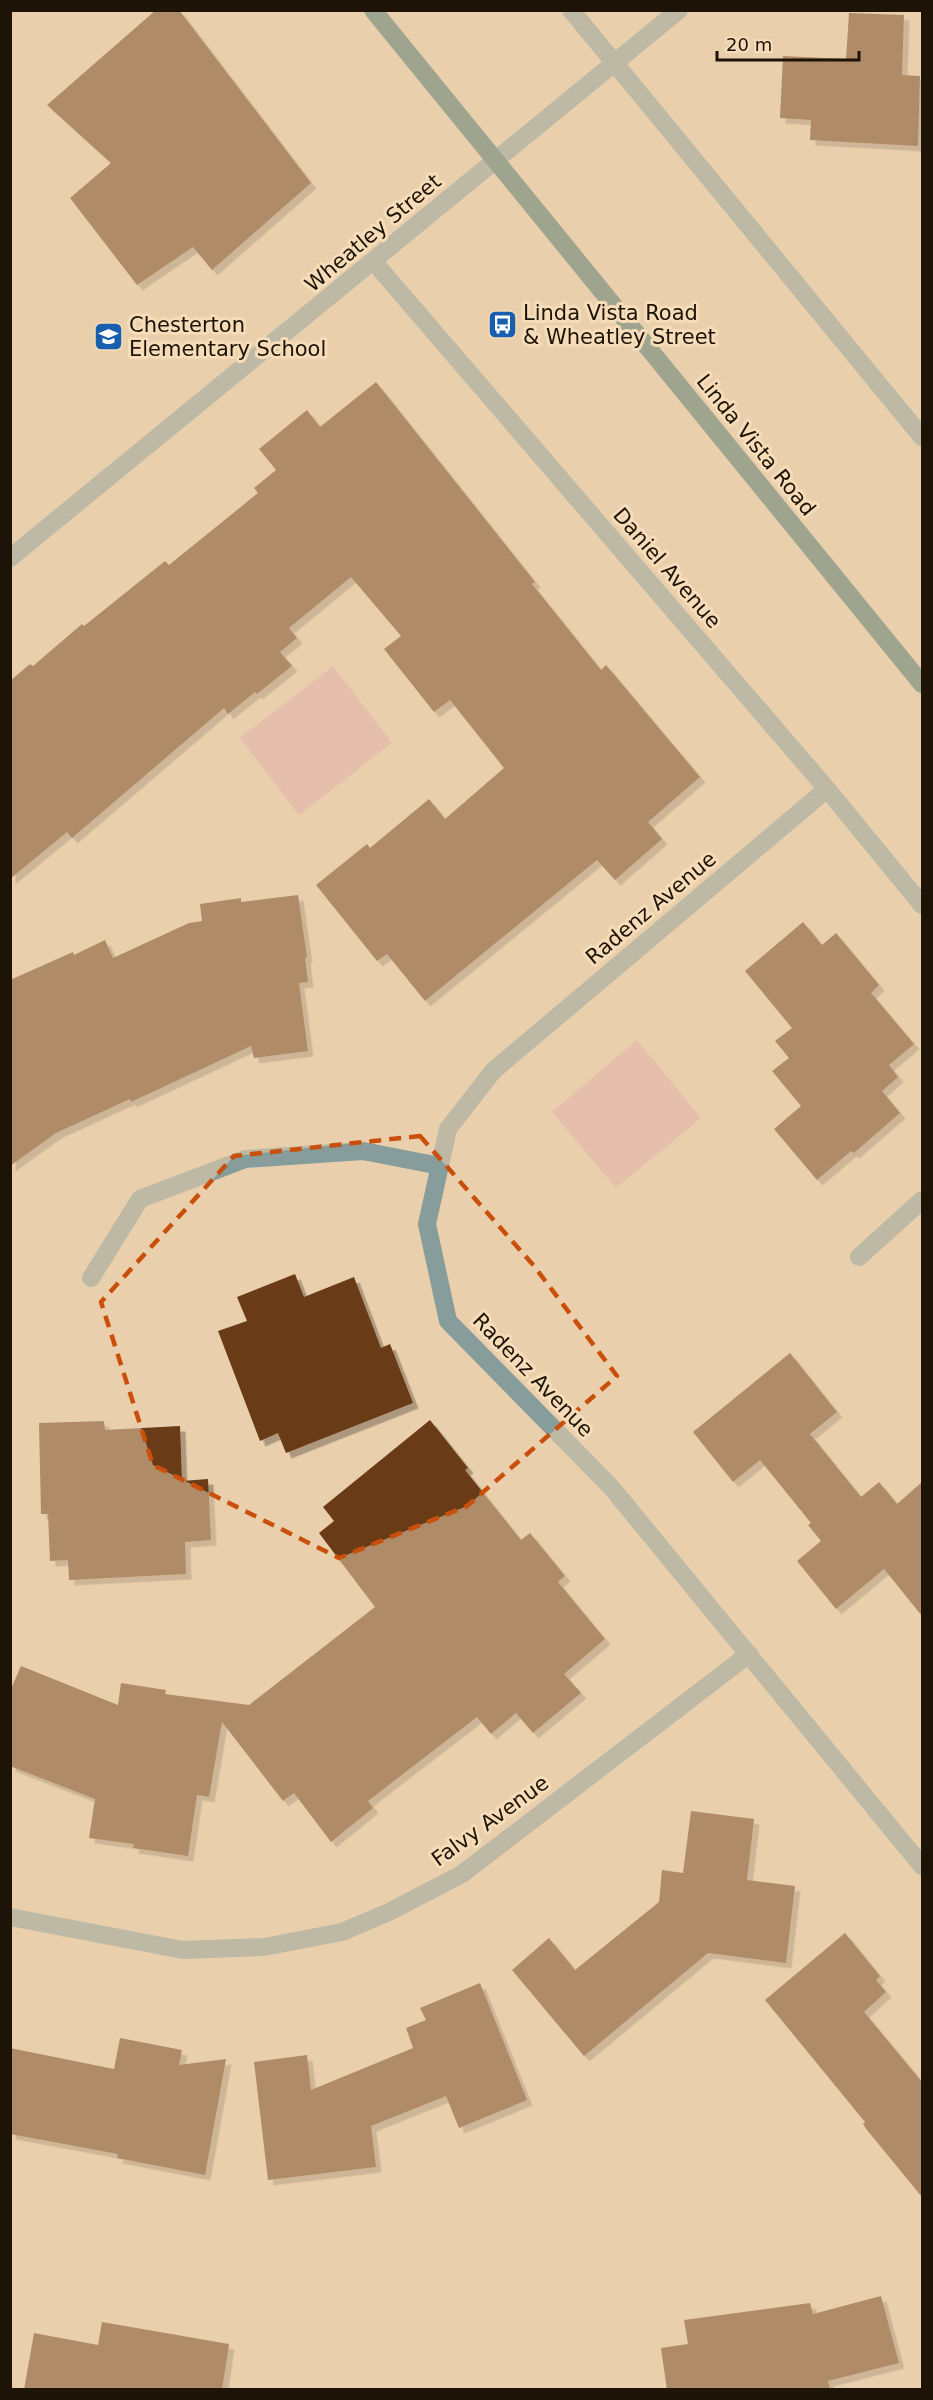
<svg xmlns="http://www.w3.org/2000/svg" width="933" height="2400" font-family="'DejaVu Sans',sans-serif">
	<defs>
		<filter id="shadow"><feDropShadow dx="5.5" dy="5.5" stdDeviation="0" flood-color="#0004"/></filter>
	</defs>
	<rect width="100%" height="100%" fill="#e9cfac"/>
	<path fill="#e0acae" d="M333,666L392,743L299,815L240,738Z
		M637,1040L701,1118L616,1188L552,1112Z"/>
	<path fill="#693a16" filter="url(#shadow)" d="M156,10H179L311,183L212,270L193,247L137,285L70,198L111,163L47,105Z
		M849,13L904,15L902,75L920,76L918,146L810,140L811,120L780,118L783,56L846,59Z
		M376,382L535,582L532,584L601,670L606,665L700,777L648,822L662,839L615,880L597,860L425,1001L387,954L377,961L316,885L367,844L370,848L429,799L445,819L504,768L450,700L434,712L384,649L401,636L351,577L289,628L297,638L280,652L292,666L257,694L255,692L228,714L224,708L72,838L67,832L10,879V681L30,664L33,666L82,624L84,626L165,561L169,565L258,493L254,488L276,470L259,449L307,410L320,427Z
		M298,895L307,957L305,958L308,982L299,983L308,1051L254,1058L251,1046L131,1102L130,1099L56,1133L10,1166V980L73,952L74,955L105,940L113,958L189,923L202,921L200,904L241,898V902Z
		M803,922L822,945L836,933L879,985L871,993L914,1044L889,1065L898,1077L882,1091L900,1113L854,1153L851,1151L817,1180L774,1129L801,1106L772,1071L789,1058L775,1041L792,1028L745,971Z
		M295,1274L304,1297L354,1277L381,1348L390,1344L413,1403L286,1453L278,1433L260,1441L218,1331L247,1321L237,1297Z
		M790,1353L837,1412L810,1434L861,1497L879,1482L897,1504L922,1482V1616L884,1569L836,1609L797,1561L821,1541L808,1525L811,1523L760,1460L733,1482L693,1432Z
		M430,1420L468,1468L465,1470L521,1540L530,1533L565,1576L558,1582L605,1639L564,1674L581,1693L533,1733L516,1713L491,1734L477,1717L368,1801L373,1808L331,1842L294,1793L283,1801L222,1722L209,1797L197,1795L188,1856L133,1848L134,1844L89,1838L95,1799L10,1766V1691L21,1666L118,1705L121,1683L166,1690L165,1694L249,1705L375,1607L319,1533L334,1521L323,1507Z
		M104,1421L105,1430L180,1426L182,1481L208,1479L211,1540L185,1542L186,1574L69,1580L68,1560L50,1561L48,1514H41L39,1423Z
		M691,1811L754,1819L747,1880L795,1886L786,1963L708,1953L584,2056L512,1970L549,1938L575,1970L659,1902L662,1870L683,1873Z
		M845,1933L880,1976L876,1980L886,1992L864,2012L922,2082V2197L867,2130L863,2124L865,2122L765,2000Z
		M480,1983L527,2100L459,2128L446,2096L371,2126L376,2167L268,2180L254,2062L307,2055L311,2090L413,2048L406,2028L426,2020L420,2008Z
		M120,2038L182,2050L179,2065L226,2059L205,2175L117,2158L118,2154L10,2134V2048L114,2069Z
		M881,2296L899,2363L828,2381L830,2390H667L661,2348L688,2344L684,2320L810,2303L813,2314Z
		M102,2322L229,2344L222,2390H24L34,2333L98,2345Z"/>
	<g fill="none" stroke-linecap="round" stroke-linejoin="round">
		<path stroke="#879d9c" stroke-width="18" d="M859,1257L922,1200"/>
		<path stroke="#879d9c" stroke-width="18" d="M571,10L922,437
			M374,262L827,789L922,905
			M10,558L679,10
			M827,789L493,1071L448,1129L427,1224L448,1321L611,1487L922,1866
			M91,1278L140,1199L245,1159L363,1151L440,1166
			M10,1917L183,1950L264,1947L342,1932L389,1912L462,1874L749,1654"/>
		<path stroke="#456f6e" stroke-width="18" d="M373,10L922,684"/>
	</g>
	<path d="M0 0H933V2400H0ZM420,1136L534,1266L617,1376L467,1506L339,1558L153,1465L101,1302L234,1156Z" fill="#e9cfac" fill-opacity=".55" fill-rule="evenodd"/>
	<path fill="none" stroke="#ca4f0b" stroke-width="4.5" stroke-dasharray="12 8" stroke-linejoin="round" d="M420,1136L534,1266L617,1376L467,1506L339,1558L153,1465L101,1302L234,1156Z"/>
	<defs>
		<symbol id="bus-square" viewBox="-11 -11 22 22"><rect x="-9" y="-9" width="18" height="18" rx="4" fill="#185faf" stroke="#f6dcb8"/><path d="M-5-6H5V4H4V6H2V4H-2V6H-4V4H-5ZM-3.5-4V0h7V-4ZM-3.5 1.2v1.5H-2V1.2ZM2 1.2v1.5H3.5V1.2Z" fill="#fff"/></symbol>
		<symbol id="school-square" viewBox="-11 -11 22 22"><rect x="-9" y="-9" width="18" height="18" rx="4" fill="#185faf" stroke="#f6dcb8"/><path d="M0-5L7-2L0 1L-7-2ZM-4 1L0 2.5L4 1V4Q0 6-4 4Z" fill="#fff"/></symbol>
	</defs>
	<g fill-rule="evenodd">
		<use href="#bus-square" x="486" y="308" width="33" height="33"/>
		<use href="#school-square" x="92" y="320" width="33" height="33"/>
	</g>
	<g text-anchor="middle" stroke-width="6" stroke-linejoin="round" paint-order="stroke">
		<g font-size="21" fill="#1d1407" stroke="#f6dcb8">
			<text transform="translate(373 233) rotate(-40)" y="7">Wheatley Street</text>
			<text transform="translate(756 445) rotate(51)" y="7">Linda Vista Road</text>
			<text transform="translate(667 568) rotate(49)" y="7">Daniel Avenue</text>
			<text transform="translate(651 908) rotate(-40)" y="7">Radenz Avenue</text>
			<text transform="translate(533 1375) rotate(46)" y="7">Radenz Avenue</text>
			<text transform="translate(490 1821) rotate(-36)" y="7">Falvy Avenue</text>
		</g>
		<g font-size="21" fill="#1d1407" stroke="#f6dcb8" text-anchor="start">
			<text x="523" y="320">Linda Vista Road<tspan x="523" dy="24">&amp; Wheatley Street</tspan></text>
			<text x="129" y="332">Chesterton<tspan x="129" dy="24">Elementary School</tspan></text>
		</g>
	</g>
	<rect width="933" height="2400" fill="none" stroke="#1d1407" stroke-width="24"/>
	<path d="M717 51v9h142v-9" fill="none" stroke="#1d1407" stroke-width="3"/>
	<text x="726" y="51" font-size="18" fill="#1d1407" stroke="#f6dcb8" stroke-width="4.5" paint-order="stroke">20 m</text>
</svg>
